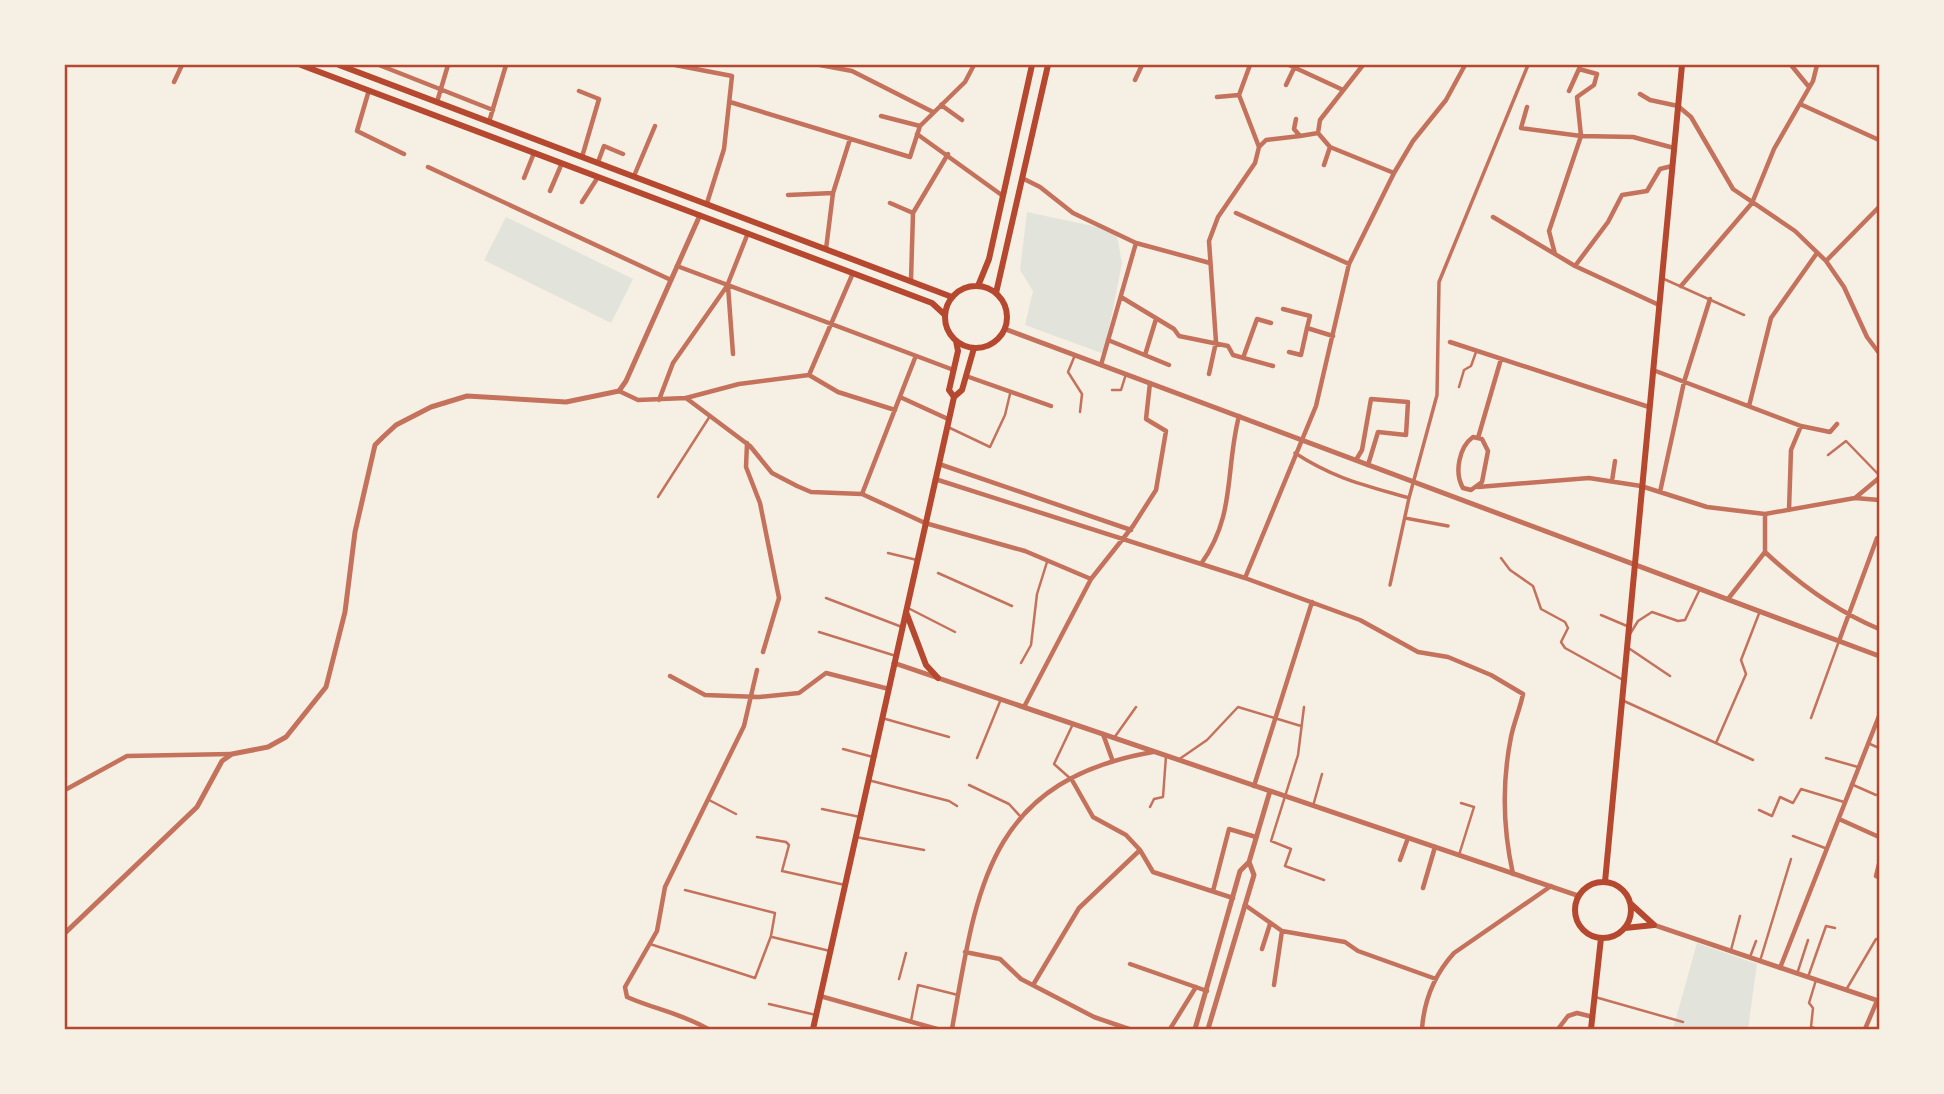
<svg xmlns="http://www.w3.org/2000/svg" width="1944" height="1094" font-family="Jost,sans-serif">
	<rect width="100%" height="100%" fill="#f6efe4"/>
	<path fill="#e2e4dc" d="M1027,212L1116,231L1122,263L1104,354L1025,325L1033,291L1020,270Z
		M506,217L633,279L611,323L484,260Z
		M1697,943L1757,964L1748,1029H1673Z"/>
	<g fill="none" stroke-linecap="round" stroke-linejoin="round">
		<path stroke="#c5725c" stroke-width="2.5" d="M1664,279L1744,315
			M1075,355L1068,372L1082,394L1080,412
			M1459,387L1464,370L1471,366L1476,352
			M1112,390H1121L1126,374
			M950,428L990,447L1005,415L1010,394
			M1828,455L1846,441L1879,475
			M658,497L710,416
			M888,553L917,560
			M1501,558L1510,570L1533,586L1541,609L1565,622L1568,628L1561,642L1565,648L1623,680
			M938,573L1012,606
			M826,598L902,627
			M908,608L955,632
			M1601,615L1627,626
			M819,632L896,656
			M1630,634L1638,621L1652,612L1678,621L1685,620L1699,591
			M1627,647L1670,676
			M1021,663L1031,645L1037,594L1047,562
			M1624,701L1753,760
			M1304,707L1298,755L1271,841L1291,849L1285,866L1324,880
			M882,718L949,737
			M1811,718L1839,641
			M1072,726L1054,764L1072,780
			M1114,738L1136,707
			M1716,743L1746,674L1741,660L1760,611
			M1870,744L1879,748
			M843,749L873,757
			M977,758L1001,699
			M1826,758L1858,767
			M1178,760L1207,740L1238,707L1301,726
			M868,780L949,801L957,806
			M1851,784L1876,795
			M969,785L1009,804L1020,816
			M709,800L736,814
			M1313,806L1322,774
			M1150,807L1154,799L1163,797L1166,756
			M822,809L860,817
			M1759,810L1772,816L1780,797L1793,803L1801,789L1844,802
			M1793,836L1825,848
			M757,837L786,842L789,845L782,871L845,885
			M856,837L924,850
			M1459,855L1474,807L1461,803
			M772,937L830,951
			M650,944L755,978L771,936L775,913L685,890
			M1731,950L1740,916
			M1750,957L1756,941
			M1760,961L1791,859
			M1797,974L1808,940
			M1808,977L1826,926L1835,928
			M899,979L906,953
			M1816,980L1809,1003L1813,1008L1811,1027L1817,1029
			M1846,990L1876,939L1879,940
			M1595,997L1683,1022
			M769,1004L816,1015
			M911,1021L918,985L958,995"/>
		<path stroke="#c5725c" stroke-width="3.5" d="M1295,453C1335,479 1364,485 1409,498L1437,395L1439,282L1528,65
			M1405,518L1448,526
			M1390,585L1409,498"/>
		<path stroke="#c5725c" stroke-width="4.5" d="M379,65L493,110
			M675,65L732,76L724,149L707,203
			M820,65L852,71L933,112
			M1289,65L1341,89
			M1363,65L1320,120L1318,133L1330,147L1394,173
			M1791,65L1809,87
			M1135,80L1142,65
			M174,82L182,65
			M1286,85L1295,66
			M369,90L357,131L404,154
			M579,91L599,99L582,157
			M1640,94L1650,100L1678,106L1691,117L1733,189L1795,231L1826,261L1844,287L1867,337L1879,353
			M1217,97L1239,95
			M437,102L448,65
			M730,102L910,157L920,126L965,82L974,65
			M1800,104L1879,140
			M941,105L962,120
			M1527,107L1521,128L1581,136L1633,137L1674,148
			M881,116L920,126
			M1296,119L1294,129L1300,136L1318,133
			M489,122L506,65
			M917,134L1003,196
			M1259,147L1266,140L1300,136
			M598,162L604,146L623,154
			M1324,165L1330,147
			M428,167L671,280
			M634,176L655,126
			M524,178L534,153
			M1022,178L1040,187L1073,213L1136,243
			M550,191L562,163
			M788,195L833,193
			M582,202L598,177
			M890,203L913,213
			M1236,213L1349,264
			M1493,217L1575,266L1659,305
			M826,249L833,193L850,139
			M1555,254L1549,231L1581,136L1577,97L1594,85L1597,74L1579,69L1569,91
			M1826,261L1879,207
			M677,266L951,369
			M1575,266L1608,222L1622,195L1647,191L1660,169L1672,166
			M911,280L913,213L948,154
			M728,286L733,354
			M1681,286L1752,203L1774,149L1813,81L1817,65
			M1121,297L1174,329L1179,336L1228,346L1233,355L1273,366
			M1283,309L1310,316L1307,328L1333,336
			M1108,340L1169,365
			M1450,342L1649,407
			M1289,352L1301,355L1307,328
			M1145,355L1156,319
			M1243,358L1257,319L1271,323
			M1101,365L1136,243L1210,263
			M1653,370L1801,426L1830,432L1837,424
			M1209,374L1216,342L1209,241L1218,217L1255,163L1259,147L1239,95L1250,65
			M809,375L853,273
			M966,376L1051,406
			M619,391L638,400L686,398L739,384L809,375L838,392L895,410
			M900,397L948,419
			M686,398L750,446L772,473L797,486L811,492L862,494L925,523L1025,551L1091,579
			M659,400L673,363L727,286L748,233
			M1749,406L1771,318L1817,253
			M1473,437L1482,439L1488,451L1482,482L1471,490L1463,488C1454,473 1459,447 1473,437Z
			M1478,438L1501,359
			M747,443L746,467L760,503L779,598L763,652
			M1356,460L1362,450L1371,399L1408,402L1406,435L1378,432L1368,465
			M939,464L1131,530
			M935,479L1245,578L1360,620L1418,652L1448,657L1491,675L1523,694C1520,709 1514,722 1511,737C1502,782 1503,829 1513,874
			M1612,481L1615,461
			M1478,487L1589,478L1641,486L1707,507L1765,514L1855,498L1879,500
			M1660,492L1684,382L1710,299
			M862,494L915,358
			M1855,498L1879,478
			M1789,510L1791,450L1801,426
			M1765,552C1799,584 1836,611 1879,629
			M1765,552V514
			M1201,564C1236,515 1225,470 1239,416
			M1245,578L1316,406L1349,264L1394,173L1413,141L1446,100L1465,65
			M1728,599L1765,552
			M1839,641L1877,538
			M670,676L705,695L759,697L799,693L826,673L889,689
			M1024,707L1091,579L1133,526L1156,490L1166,431L1146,419L1150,383
			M1103,734L1112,759
			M1072,780L1093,817L1126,835L1140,850L1153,872L1233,898
			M1254,786L1312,602
			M65,790L127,756L231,754
			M1839,819L1879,837
			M1400,860L1408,838
			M1879,864L1876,876L1879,877
			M1423,888L1435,847
			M1213,891L1229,829L1256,837
			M1245,905L1282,931L1345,942L1358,951L1436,979
			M1262,949L1270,924
			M965,952L1000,959L1021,979L1094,1017L1129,1029
			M1130,964L1207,991
			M1780,968L1879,716
			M1033,985L1079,908L1140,850
			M1274,985L1282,931
			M820,996L937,1029
			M708,1029C683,1014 654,1009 627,997L625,987L657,931L665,887L744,726L757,670
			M952,1029C977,888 987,781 1153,752
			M1170,1029L1196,987
			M1422,1029C1424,1001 1435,974 1454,953L1551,886
			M1558,1029L1568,1016L1577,1013L1593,1017
			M1865,1029L1877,1001"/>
		<path stroke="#c5725c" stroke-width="5" d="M1005,329L1879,656
			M894,663L1579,896
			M1654,925L1879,1001
			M65,933L197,807L222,761L232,754L268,747L286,737L326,687L345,612L355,532L375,445L383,437L396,425L431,407L467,396L566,402L619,391L626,381L700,215
			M1195,1029L1240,871L1249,862L1270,791
			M1208,1029L1254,875L1249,862"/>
		<path stroke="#b5482f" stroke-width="6" d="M301,65L932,303L945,315
			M339,65L952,297
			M978,286L989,259L1032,65
			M945 317a31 31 0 1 1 62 0a31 31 0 1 1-62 0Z
			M996,293L1048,65
			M954,397L949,390L958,351L956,341
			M954,397L962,390L974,348
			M906,612L926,665L938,678
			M1605,882L1682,65
			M1575 910a28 28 0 1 1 56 0a28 28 0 1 1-56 0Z
			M1625,928L1654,925L1631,904
			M813,1029L954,397
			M1591,1029L1601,938"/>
	</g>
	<rect width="1944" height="1094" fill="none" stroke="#f6efe4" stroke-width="133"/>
	<rect x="66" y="66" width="1812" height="962" fill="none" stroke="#b5482f" stroke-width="2.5"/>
</svg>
